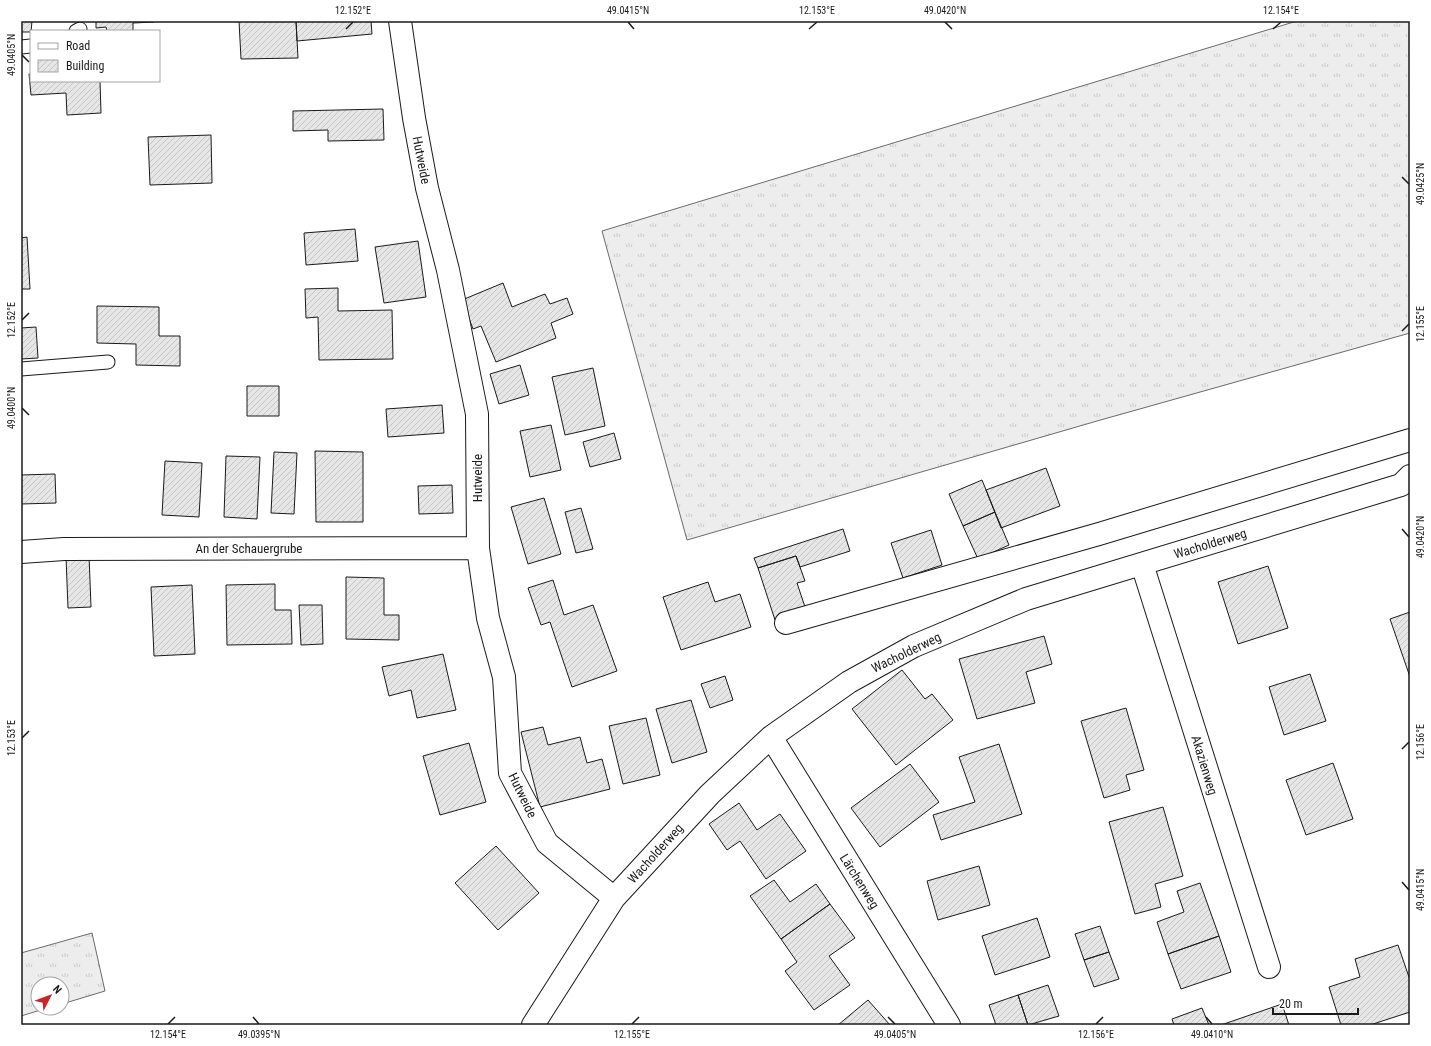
<svg xmlns="http://www.w3.org/2000/svg" width="1431" height="1046" font-family="'Roboto Condensed',sans-serif">
	<defs>
		<pattern id="grass-tufts" width="24" height="20" patternUnits="userSpaceOnUse"><rect width="24" height="20" fill="#ededed"/><path d="M3 7l-1-3M5 7V3M7 7l1-3M15 17l-1-3M17 17v-4M19 17l1-3" fill="none" stroke="#cbcbcb"/></pattern>
		<pattern id="building-hatch" width="6" height="6" patternUnits="userSpaceOnUse"><rect width="6" height="6" fill="#e6e6e6"/><path d="M-1 1l2-2M0 6l6-6M5 7l2-2" fill="none" stroke="#c5c5c5"/></pattern>
	</defs>
	<rect width="100%" height="100%" fill="#fff"/>
	<path fill="url(#grass-tufts)" stroke="#6a6a6a" d="M1297,21H1410V333L1097,421L687,540L602,231Z
		M92,933L105,991L62,1004V984H38V1008H47L21,1016V953Z"/>
	<path fill="url(#building-hatch)" stroke="#1a1a1a" d="M21,21H32L31,32H21Z
		M96,21H154V22L133,23V31H107L106,27L96,28Z
		M239,21H296L298,58L241,59Z
		M296,21H371L372,34L297,41Z
		M29,74H31V81H100L101,113L67,115L66,93L31,95Z
		M383,109L384,140L328,141V130L293,131V111Z
		M211,135L212,183L150,185L148,137Z
		M355,229L358,261L306,265L304,233Z
		M27,237L30,289H21V238Z
		M418,241L426,297L384,303L375,247Z
		M503,283L512,307L545,294L550,304L567,298L573,314L551,323L556,338L496,362L481,326L473,329L462,300Z
		M338,288V311L392,310L393,359L319,360L318,317L306,318L305,289Z
		M97,306L159,307V336H180V366L136,365V344L97,343Z
		M36,327L38,358L21,359V328Z
		M520,365L529,395L499,404L490,374Z
		M593,368L605,426L565,435L552,377Z
		M247,386H279V416H247Z
		M442,405L444,433L388,437L386,409Z
		M551,425L561,470L530,477L520,431Z
		M614,433L621,459L590,467L583,442Z
		M315,451L363,452V522H316Z
		M274,452L297,453L294,514L271,513Z
		M226,456L260,457L257,519L224,517Z
		M165,461L202,463L199,517L162,515Z
		M1046,468L1060,506L1001,528L986,490Z
		M55,474L56,503L21,504V475Z
		M982,480L995,512L963,526L949,494Z
		M452,485L453,513L419,514L418,486Z
		M544,498L561,554L528,564L511,507Z
		M581,508L593,549L576,553L565,512Z
		M995,512L1009,545L978,559L963,526Z
		M843,529L850,551L800,567L796,556L758,568L754,558Z
		M931,530L942,565L903,578L891,543Z
		M89,555L91,607L68,608L66,557Z
		M796,556L805,581L797,583L806,610L775,620L758,568Z
		M1268,566L1288,628L1238,644L1218,582Z
		M346,577L384,578V615H399V640L346,639Z
		M553,580L564,615L593,605L617,671L572,687L550,622L541,625L528,588Z
		M708,582L715,602L740,594L751,627L681,650L663,597Z
		M275,584V610H291L292,644L227,645L226,585Z
		M192,585L195,654L154,656L151,587Z
		M299,605H322L323,644L301,645Z
		M1410,612V677L1390,619Z
		M1044,636L1052,664L1026,672L1035,703L977,719L959,659Z
		M443,654L456,710L417,718L411,690L389,696L382,667Z
		M902,670L925,699L932,694L953,720L896,765L852,709Z
		M1310,674L1326,721L1284,735L1269,687Z
		M725,676L733,700L710,708L701,684Z
		M691,700L707,752L672,763L656,709Z
		M1126,708L1144,770L1126,775L1130,790L1104,798L1081,721Z
		M646,718L660,775L623,784L609,726Z
		M543,727L548,745L580,737L587,763L602,759L610,789L540,807L521,732Z
		M469,743L486,802L440,815L423,756Z
		M999,744L1022,814L941,840L933,815L975,802L959,757Z
		M1333,763L1353,819L1306,835L1286,780Z
		M910,764L939,802L880,847L851,808Z
		M739,803L757,830L780,814L806,851L766,879L740,841L727,850L709,824Z
		M1163,807L1183,876L1155,884L1161,907L1135,914L1109,822Z
		M496,846L539,893L498,930L455,883Z
		M979,866L990,905L938,920L927,881Z
		M774,880L790,902L816,884L830,904L781,939L750,896Z
		M1200,883L1219,936L1168,954L1157,922L1184,912L1177,891Z
		M830,904L855,938L829,956L850,985L814,1010L785,971L797,962L781,939Z
		M1037,918L1050,957L995,975L982,936Z
		M1100,926L1109,952L1084,960L1075,934Z
		M1219,936L1231,972L1181,989L1168,954Z
		M1398,945L1410,980V1012L1370,1025H1341L1329,987L1360,977L1355,959Z
		M1109,952L1119,979L1094,987L1084,960Z
		M1048,985L1059,1016L1028,1025L1018,995Z
		M1018,995L1028,1025H996L989,1005Z
		M868,1000L890,1025H838Z
		M1282,1004L1289,1025H1221Z
		M1202,1008L1209,1025H1174L1172,1019Z"/>
	<g fill="none" stroke-linecap="round" stroke-linejoin="round">
		<defs>
			<path id="service" d="M76,31L80,29
				M21,47L31,46
				M21,369L108,362"/>
			<path id="minor" d="M400,21L414,118L427,188L448,270L477,414L478,548L488,618L504,677L510,773L547,843L614,898
				M21,552L64,549L478,548
				M1142,564L1269,967
				M786,623L1099,534L1410,440
				M771,737L949,1025
				M533,1025L614,898L710,794L771,737L849,682L914,646L1026,599L1401,485L1410,476"/>
		</defs>
		<use href="#service" stroke="#1a1a1a" stroke-width="15"/>
		<use href="#minor" stroke="#1a1a1a" stroke-width="24"/>
		<use href="#service" stroke="#fff" stroke-width="13"/>
		<use href="#minor" stroke="#fff" stroke-width="22"/>
	</g>
	<path fill="none" stroke="#1a1a1a" stroke-width="1.5" d="M628,22L634,29M945,22L952,29M346,29L353,22M809,29L817,22M1273,29L1281,22M22,55L29,62M1402,177L1409,184M22,320L29,313M1402,331L1409,324M22,408L29,415M1402,529L1409,537M22,738L29,731M1402,749L1409,742M1402,882L1409,890M253,1017L259,1024M888,1017L895,1024M1206,1017L1212,1024M168,1024L175,1017M632,1024L639,1017M1096,1024L1103,1017"/>
	<g text-anchor="middle" stroke-width="3" stroke-linejoin="round" paint-order="stroke">
		<g font-size="13" fill="#1a1a1a" stroke="#fff">
			<text transform="translate(422 160) rotate(79)" y="5">Hutweide</text>
			<text transform="translate(477 478) rotate(-90)" y="5">Hutweide</text>
			<text transform="translate(1210 543) rotate(-17)" y="5">Wacholderweg</text>
			<text x="249" y="553">An der Schauergrube</text>
			<text transform="translate(906 652) rotate(-26)" y="5">Wacholderweg</text>
			<text transform="translate(1205 765) rotate(73)" y="5">Akazienweg</text>
			<text transform="translate(523 795) rotate(64)" y="5">Hutweide</text>
			<text transform="translate(655 853) rotate(-48)" y="5">Wacholderweg</text>
			<text transform="translate(860 881) rotate(58)" y="5">Lärchenweg</text>
		</g>
	</g>
	<rect width="1431" height="1046" fill="none" stroke="#ffffff" stroke-width="44"/>
	<rect x="30" y="30" width="130" height="52" fill="#ffffff" stroke="#a3a3a3"/>
	<rect x="38" y="43" width="20" height="6" fill="#ffffff" stroke="#a3a3a3"/>
	<text x="66" y="50" font-size="12" fill="#1a1a1a">Road</text>
	<rect x="38" y="60" width="20" height="12" fill="url(#building-hatch)" stroke="#a3a3a3"/>
	<text x="66" y="70" font-size="12" fill="#1a1a1a">Building</text>
	<g transform="translate(50 996) rotate(48)"><circle r="19" fill="#ffffff" stroke="#a3a3a3"/>
	<path d="M0-3L7 15L0 10L-7 15Z" fill="#c62828"/>
	<text y="-6" font-size="11" font-weight="bold" text-anchor="middle" fill="#1a1a1a">N</text>
	</g>
	<path d="M1273 1008v6h85v-6" fill="none" stroke="#1a1a1a" stroke-width="2"/>
	<text x="1279" y="1008" font-size="12" fill="#1a1a1a" stroke="#ffffff" stroke-width="3" paint-order="stroke">20 m</text>
	<rect x="22" y="22" width="1387" height="1002" fill="none" stroke="#1a1a1a" stroke-width="1.5"/>
	<g font-size="10" text-anchor="middle" fill="#1a1a1a">
		<text x="353" y="14">12.152°E</text>
		<text x="628" y="14">49.0415°N</text>
		<text x="817" y="14">12.153°E</text>
		<text x="945" y="14">49.0420°N</text>
		<text x="1281" y="14">12.154°E</text>
		<text transform="translate(11 55) rotate(-90)" y="4">49.0405°N</text>
		<text transform="translate(1420 184) rotate(-90)" y="4">49.0425°N</text>
		<text transform="translate(11 320) rotate(-90)" y="4">12.152°E</text>
		<text transform="translate(1420 324) rotate(-90)" y="4">12.155°E</text>
		<text transform="translate(11 408) rotate(-90)" y="4">49.0400°N</text>
		<text transform="translate(1420 537) rotate(-90)" y="4">49.0420°N</text>
		<text transform="translate(11 738) rotate(-90)" y="4">12.153°E</text>
		<text transform="translate(1420 742) rotate(-90)" y="4">12.156°E</text>
		<text transform="translate(1420 890) rotate(-90)" y="4">49.0415°N</text>
		<text x="168" y="1038">12.154°E</text>
		<text x="259" y="1038">49.0395°N</text>
		<text x="632" y="1038">12.155°E</text>
		<text x="895" y="1038">49.0405°N</text>
		<text x="1096" y="1038">12.156°E</text>
		<text x="1212" y="1038">49.0410°N</text>
	</g>
</svg>
